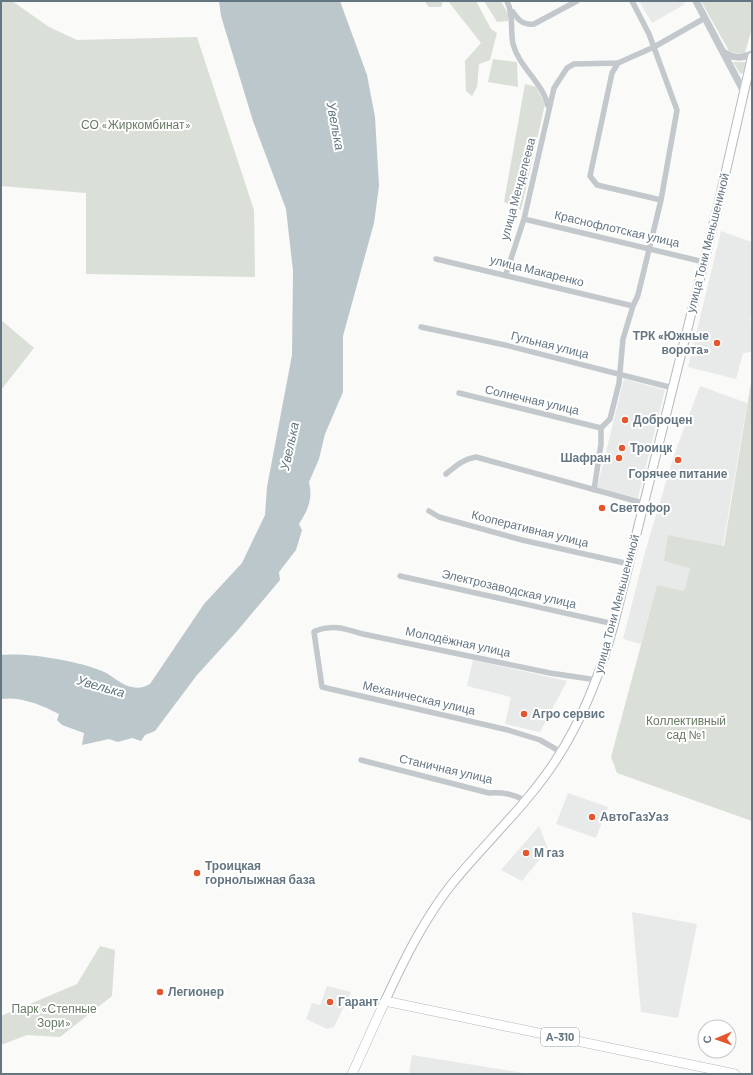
<svg xmlns="http://www.w3.org/2000/svg" width="753" height="1075" font-family="Barlow,sans-serif">
	<rect width="100%" height="100%" fill="#fafaf8"/>
	<path fill="#e8e9e9" d="M639,1H683L685,4L652,23Z
		M721,231L752,242V309L750,320L752,321V352L743,353L736,379L688,367Z
		M624,379L665,390L638,498L597,488Z
		M700,386L747,403L723,546L674,536L690,568L684,591L657,585L641,644L623,639L645,552L674,455Z
		M473,660L567,681L540,732L505,724L511,697L467,686Z
		M568,793L608,807L596,838L556,824Z
		M539,826L548,849L522,881L501,870Z
		M632,912L697,924L678,1018L641,1012Z
		M327,986L351,992L334,1027L327,1029L306,1019L312,1003L320,1005Z
		M412,1055L530,1074H409Z"/>
	<path fill="#dadfd7" d="M1,1H12L49,27L77,40L197,37L254,210L255,277L86,274V193L1,186Z
		M424,1H443L441,7H429Z
		M448,1H476L491,29L497,33L490,60L479,64L477,87L472,96L466,91L465,61L481,43Z
		M484,1H501L508,14V21L497,22Z
		M701,1H752V28L745,53H736L729,51Z
		M493,59L517,62L518,87L488,82Z
		M733,62H746L744,72L741,74L739,72Z
		M525,84L536,87L545,104L521,210L504,202Z
		M1,320L34,348L1,390Z
		M752,376V821L617,773L611,757L657,585L684,591L690,568L664,561L668,535L724,546Z
		M100,946L115,950L112,996L60,1037L27,1035L1,1045V1016L77,984Z"/>
	<path fill="#bbc7cb" d="M219,1H340L367,75L375,117L379,186L374,223L343,336V392L325,434L319,459L309,482C313,499 308,510 299,524L302,530L296,550L279,572L280,580L238,630L197,675L155,731L145,735L141,741L132,738L118,742L109,739L82,745L84,733L62,725L57,720L59,714C42,705 20,696 1,699V655C26,652 79,661 102,671C112,675 122,686 132,687C139,689 144,687 150,684L204,604L242,563L265,515L267,487L292,355L293,271L286,209L253,121L221,16Z"/>
	<g fill="none" stroke-linecap="round" stroke-linejoin="round">
		<defs>
			<path id="secondary" d="M385,1001C404,960 423,921 451,885C485,843 526,806 556,760C584,717 601,672 614,624L717,210L752,57"/>
			<path id="trunk" d="M352,1074L385,1001L735,1074"/>
		</defs>
		<use href="#secondary" stroke="#b3babf" stroke-width="10"/>
		<use href="#trunk" stroke="#b4b9bd" stroke-width="10"/>
		<path stroke="#c3c8cc" stroke-width="5.5" d="M507,1C514,15 510,29 513,44C519,67 543,83 548,106
			M513,12C519,21 523,25 534,24L577,1
			M618,63L612,73L590,176L597,185L661,200
			M524,219L704,262
			M436,259L633,306
			M506,274L524,219L554,88L567,68L574,64L618,63L654,47L705,18
			M421,327L505,345L673,388
			M459,393L601,428
			M446,474C456,466 463,459 476,457L643,503
			M594,490L601,444V428L610,419L619,383L623,339L633,306L638,295L661,200L677,110L649,34L632,1
			M429,511L439,517L522,540L629,564
			M400,576L614,624
			M315,631C333,624 346,629 363,634L550,673L597,680
			M314,632L322,687L508,730L540,740L561,752
			M361,760L489,793C503,792 513,794 526,801"/>
		<path stroke="#c3c8cc" stroke-width="7" d="M696,1L744,92
			M723,52C733,58 741,59 752,54"/>
		<use href="#secondary" stroke="#fff" stroke-width="8"/>
		<use href="#trunk" stroke="#fff" stroke-width="9"/>
	</g>
	<g fill="#e4572e" stroke="#fff" stroke-width="1.5">
		<circle cx="717" cy="343" r="4"/>
		<circle cx="625" cy="420" r="4"/>
		<circle cx="622" cy="448" r="4"/>
		<circle cx="619" cy="458" r="4"/>
		<circle cx="678" cy="460" r="4"/>
		<circle cx="602" cy="508" r="4"/>
		<circle cx="524" cy="714" r="4"/>
		<circle cx="592" cy="817" r="4"/>
		<circle cx="526" cy="853" r="4"/>
		<circle cx="197" cy="873" r="4"/>
		<circle cx="160" cy="992" r="4"/>
		<circle cx="330" cy="1002" r="4"/>
	</g>
	<g text-anchor="middle" stroke-width="4" stroke-linejoin="round" paint-order="stroke">
		<rect fill="#fff" stroke="#939fa8" stroke-width="1" x="541" y="1028" width="38" height="18" rx="3"/>
		<g font-size="11" font-weight="bold" fill="#657683">
			<text x="560" y="1041">А-310</text>
		</g>
		<g font-size="12" fill="#687a64" stroke="#fff">
			<text x="136" y="129">СО «Жиркомбинат»</text>
			<text x="686" y="725">Коллективный<tspan x="686" dy="14">сад №1</tspan></text>
			<text x="54" y="1013">Парк «Степные<tspan x="54" dy="14">Зори»</tspan></text>
		</g>
		<g font-size="12" fill="#657683" stroke="#fff">
			<text transform="translate(518 189) rotate(-75)" y="4">улица Менделеева</text>
			<text transform="translate(617 229) rotate(13)" y="4">Краснофлотская улица</text>
			<text transform="translate(708 243) rotate(-76)" y="4">улица Тони Меньшениной</text>
			<text transform="translate(537 271) rotate(14)" y="4">улица Макаренко</text>
			<text transform="translate(550 345) rotate(14)" y="4">Гульная улица</text>
			<text transform="translate(532 400) rotate(13)" y="4">Солнечная улица</text>
			<text transform="translate(530 529) rotate(14)" y="4">Кооперативная улица</text>
			<text transform="translate(509 589) rotate(13)" y="4">Электрозаводская улица</text>
			<text transform="translate(617 604) rotate(-75)" y="4">улица Тони Меньшениной</text>
			<text transform="translate(458 642) rotate(12)" y="4">Молодёжная улица</text>
			<text transform="translate(419 698) rotate(13)" y="4">Механическая улица</text>
			<text transform="translate(446 769) rotate(13)" y="4">Станичная улица</text>
		</g>
		<g font-size="12" font-weight="bold" fill="#657683" stroke="#fff" text-anchor="start">
			<text x="709" y="340" text-anchor="end">ТРК «Южные<tspan x="709" dy="14">ворота»</tspan></text>
			<text x="633" y="424">Доброцен</text>
			<text x="630" y="452">Троицк</text>
			<text x="611" y="462" text-anchor="end">Шафран</text>
			<text x="678" y="478" text-anchor="middle">Горячее питание</text>
			<text x="610" y="512">Светофор</text>
			<text x="532" y="718">Агро сервис</text>
			<text x="600" y="821">АвтоГазУаз</text>
			<text x="534" y="857">М газ</text>
			<text x="205" y="870">Троицкая<tspan x="205" dy="14">горнолыжная база</tspan></text>
			<text x="168" y="996">Легионер</text>
			<text x="338" y="1006">Гарант</text>
		</g>
		<g font-size="13" font-style="italic" fill="#60757c" stroke="#fff">
			<text transform="translate(336 126) rotate(79)" y="5">Увелька</text>
			<text transform="translate(289 446) rotate(-78)" y="5">Увелька</text>
			<text transform="translate(101 686) rotate(16)" y="5">Увелька</text>
		</g>
	</g>
	<rect width="753" height="1075" fill="none" stroke="#657683" stroke-width="4"/>
	<g transform="translate(717 1039) rotate(268)"><circle r="19" fill="#ffffff" stroke="#c1c8cd"/>
	<path d="M0-3L7 15L0 10L-7 15Z" fill="#e4572e"/>
	<text y="-6" font-size="11" font-weight="bold" text-anchor="middle" fill="#657683">С</text>
	</g>
</svg>
